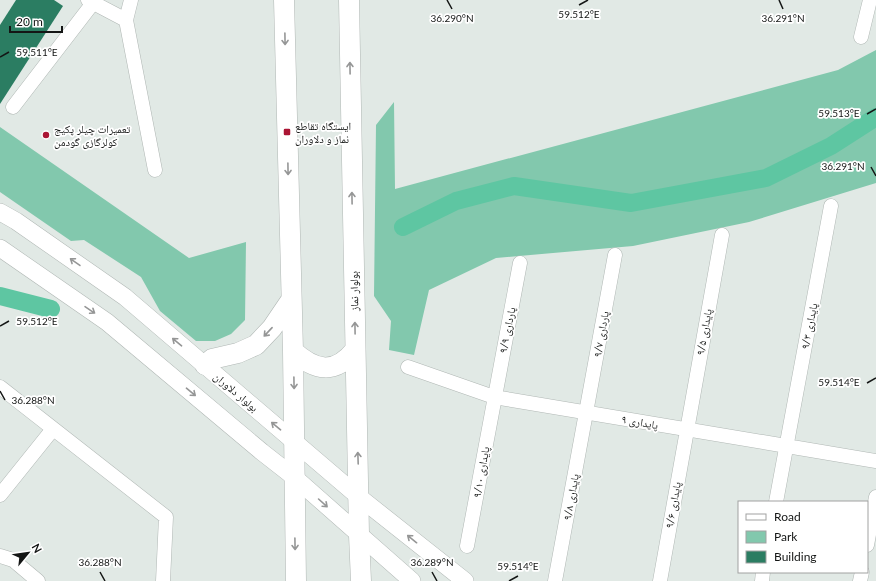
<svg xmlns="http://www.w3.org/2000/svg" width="876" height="581" font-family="Lato,'Noto Naskh Arabic',sans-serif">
	<rect width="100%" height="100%" fill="#e1e9e5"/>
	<path fill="#82c8ad" d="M876,50V183L749,222L633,246L496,258L429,290L414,355L389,350L391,321L374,296L376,125L394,102L395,189L838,70Z
		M0,127L189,258L246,242L245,320L231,334L215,341H196L160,311L141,277L84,240L71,241L0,192Z"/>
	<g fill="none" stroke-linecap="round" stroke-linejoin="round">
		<path stroke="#5ec6a2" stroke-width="18" d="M403,227L456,201L514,186L631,203L766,178L831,146L876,117
			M0,296L51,309"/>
	</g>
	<path fill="#2b7d62" d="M16,0H54L63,6L0,104V25Z"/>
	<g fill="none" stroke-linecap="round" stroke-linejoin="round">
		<defs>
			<path id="minor" d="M88,0L126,20
				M131,0L126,20L155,170
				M861,37L870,0
				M13,107L93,3
				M408,367L494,397L876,461
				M0,387L166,517L163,581
				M0,495L53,429
				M776,502L831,206
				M867,545L876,497
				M467,546L520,263
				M0,556L13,560L38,581
				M555,581L615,255
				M660,581L722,235
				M762,581L763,572
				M860,581L862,572"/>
			<path id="tertiary" d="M0,212L16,221L125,297L359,497L465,581
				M0,248L107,322L262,452L294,477L412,581"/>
			<path id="secondary" d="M284,0L293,351L296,581
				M349,0L359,535L361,581
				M293,351C315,371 335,375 355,350
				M205,365L212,359L238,353L256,345L272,328L291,300"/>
		</defs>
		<use href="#minor" stroke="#b0b7b4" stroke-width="15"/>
		<use href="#tertiary" stroke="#b0b7b4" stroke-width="18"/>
		<use href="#secondary" stroke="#b0b7b4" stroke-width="21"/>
		<use href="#minor" stroke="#fff" stroke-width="14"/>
		<use href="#tertiary" stroke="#fff" stroke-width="17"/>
		<use href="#secondary" stroke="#fff" stroke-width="20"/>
	</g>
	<defs><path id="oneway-shaft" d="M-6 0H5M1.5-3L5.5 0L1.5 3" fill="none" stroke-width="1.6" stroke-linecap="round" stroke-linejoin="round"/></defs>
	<g stroke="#959696">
		<use href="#oneway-shaft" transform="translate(285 39) rotate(89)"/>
		<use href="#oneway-shaft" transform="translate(350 68) rotate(-91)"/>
		<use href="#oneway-shaft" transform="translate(288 169) rotate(89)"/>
		<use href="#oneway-shaft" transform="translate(352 198) rotate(-91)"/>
		<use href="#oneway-shaft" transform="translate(75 262) rotate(-145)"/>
		<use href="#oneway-shaft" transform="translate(90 310) rotate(34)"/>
		<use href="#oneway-shaft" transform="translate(355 328) rotate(-91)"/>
		<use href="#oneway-shaft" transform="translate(268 332) rotate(133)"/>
		<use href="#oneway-shaft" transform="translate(177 342) rotate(-140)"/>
		<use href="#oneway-shaft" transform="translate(294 383) rotate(89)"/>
		<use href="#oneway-shaft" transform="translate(191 392) rotate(40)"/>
		<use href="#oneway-shaft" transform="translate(276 426) rotate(-140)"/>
		<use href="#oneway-shaft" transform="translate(358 458) rotate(-92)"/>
		<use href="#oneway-shaft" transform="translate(323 503) rotate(42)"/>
		<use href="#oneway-shaft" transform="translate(412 539) rotate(-141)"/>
		<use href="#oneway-shaft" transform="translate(295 544) rotate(89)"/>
	</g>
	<path fill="none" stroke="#141615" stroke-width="1.5" d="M447,0L452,9M779,0L783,9M579,5L588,0M0,57L9,52M867,114L876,109M871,167L876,176M0,326L9,321M867,383L876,378M0,391L5,400M100,572L105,581M432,572L437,581M509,581L518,576"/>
	<g fill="#ab1534" stroke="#fff" stroke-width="1.5">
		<rect x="283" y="128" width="8" height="8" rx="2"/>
		<circle cx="46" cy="135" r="4"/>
	</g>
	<g text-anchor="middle" stroke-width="3.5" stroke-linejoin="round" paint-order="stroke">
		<g font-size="11" fill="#141615" stroke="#fff" text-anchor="start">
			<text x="295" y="130">ایستگاه تقاطع<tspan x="295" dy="13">نماز و دلاوران</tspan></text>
			<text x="54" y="133">تعمیرات چیلر پکیج<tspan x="54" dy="13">کولرگازی گودمن</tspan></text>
		</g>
		<g font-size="11" fill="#141615" stroke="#fff">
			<text transform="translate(354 291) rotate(-91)" y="4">بولوار نماز</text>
			<text transform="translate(809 326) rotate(-79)" y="4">پایداری ۹/۳</text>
			<text transform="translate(507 330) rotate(-79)" y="4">پارداری ۹/۹</text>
			<text transform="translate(704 332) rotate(-80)" y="4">پایداری ۹/۵</text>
			<text transform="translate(601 334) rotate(-80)" y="4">پارداری ۹/۷</text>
			<text transform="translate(236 392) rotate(40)" y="4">بولوار دلاوران</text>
			<text transform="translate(640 422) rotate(10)" y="4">پایداری ۹</text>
			<text transform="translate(481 472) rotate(-80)" y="4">پایداری ۹/۱۰</text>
			<text transform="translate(571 497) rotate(-80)" y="4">پایداری ۹/۸</text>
			<text transform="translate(673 505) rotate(-80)" y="4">پایداری ۹/۶</text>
		</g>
	</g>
	<g font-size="10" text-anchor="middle" fill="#141615" stroke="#fff" stroke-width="3.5" stroke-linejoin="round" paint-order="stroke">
		<text x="579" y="18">59.512°E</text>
		<text x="452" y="22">36.290°N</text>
		<text x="783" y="22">36.291°N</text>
		<text x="37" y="56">59.511°E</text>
		<text x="839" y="117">59.513°E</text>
		<text x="843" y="170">36.291°N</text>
		<text x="37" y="325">59.512°E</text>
		<text x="839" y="386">59.514°E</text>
		<text x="33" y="404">36.288°N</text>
		<text x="100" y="566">36.288°N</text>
		<text x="432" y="566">36.289°N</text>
		<text x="518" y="570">59.514°E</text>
	</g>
	<rect x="738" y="501" width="130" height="72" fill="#ffffff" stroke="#a1a2a1"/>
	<rect x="746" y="514" width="20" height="6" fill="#ffffff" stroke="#a1a2a1"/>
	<text x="774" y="521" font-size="12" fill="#141615">Road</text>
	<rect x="746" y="531" width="20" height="12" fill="#82c8ad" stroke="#a1a2a1"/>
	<text x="774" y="541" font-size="12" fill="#141615">Park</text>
	<rect x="746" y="551" width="20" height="12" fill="#2b7d62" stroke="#a1a2a1"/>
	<text x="774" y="561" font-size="12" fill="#141615">Building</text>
	<g transform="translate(28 553) rotate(61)" stroke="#ffffff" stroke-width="3" paint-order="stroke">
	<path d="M0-3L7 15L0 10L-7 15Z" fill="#141615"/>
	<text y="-6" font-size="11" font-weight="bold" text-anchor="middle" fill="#141615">N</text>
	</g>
	<path d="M10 26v6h52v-6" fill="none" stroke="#141615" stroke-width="2"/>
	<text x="16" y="26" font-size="12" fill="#141615" stroke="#ffffff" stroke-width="3" paint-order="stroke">20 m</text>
</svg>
